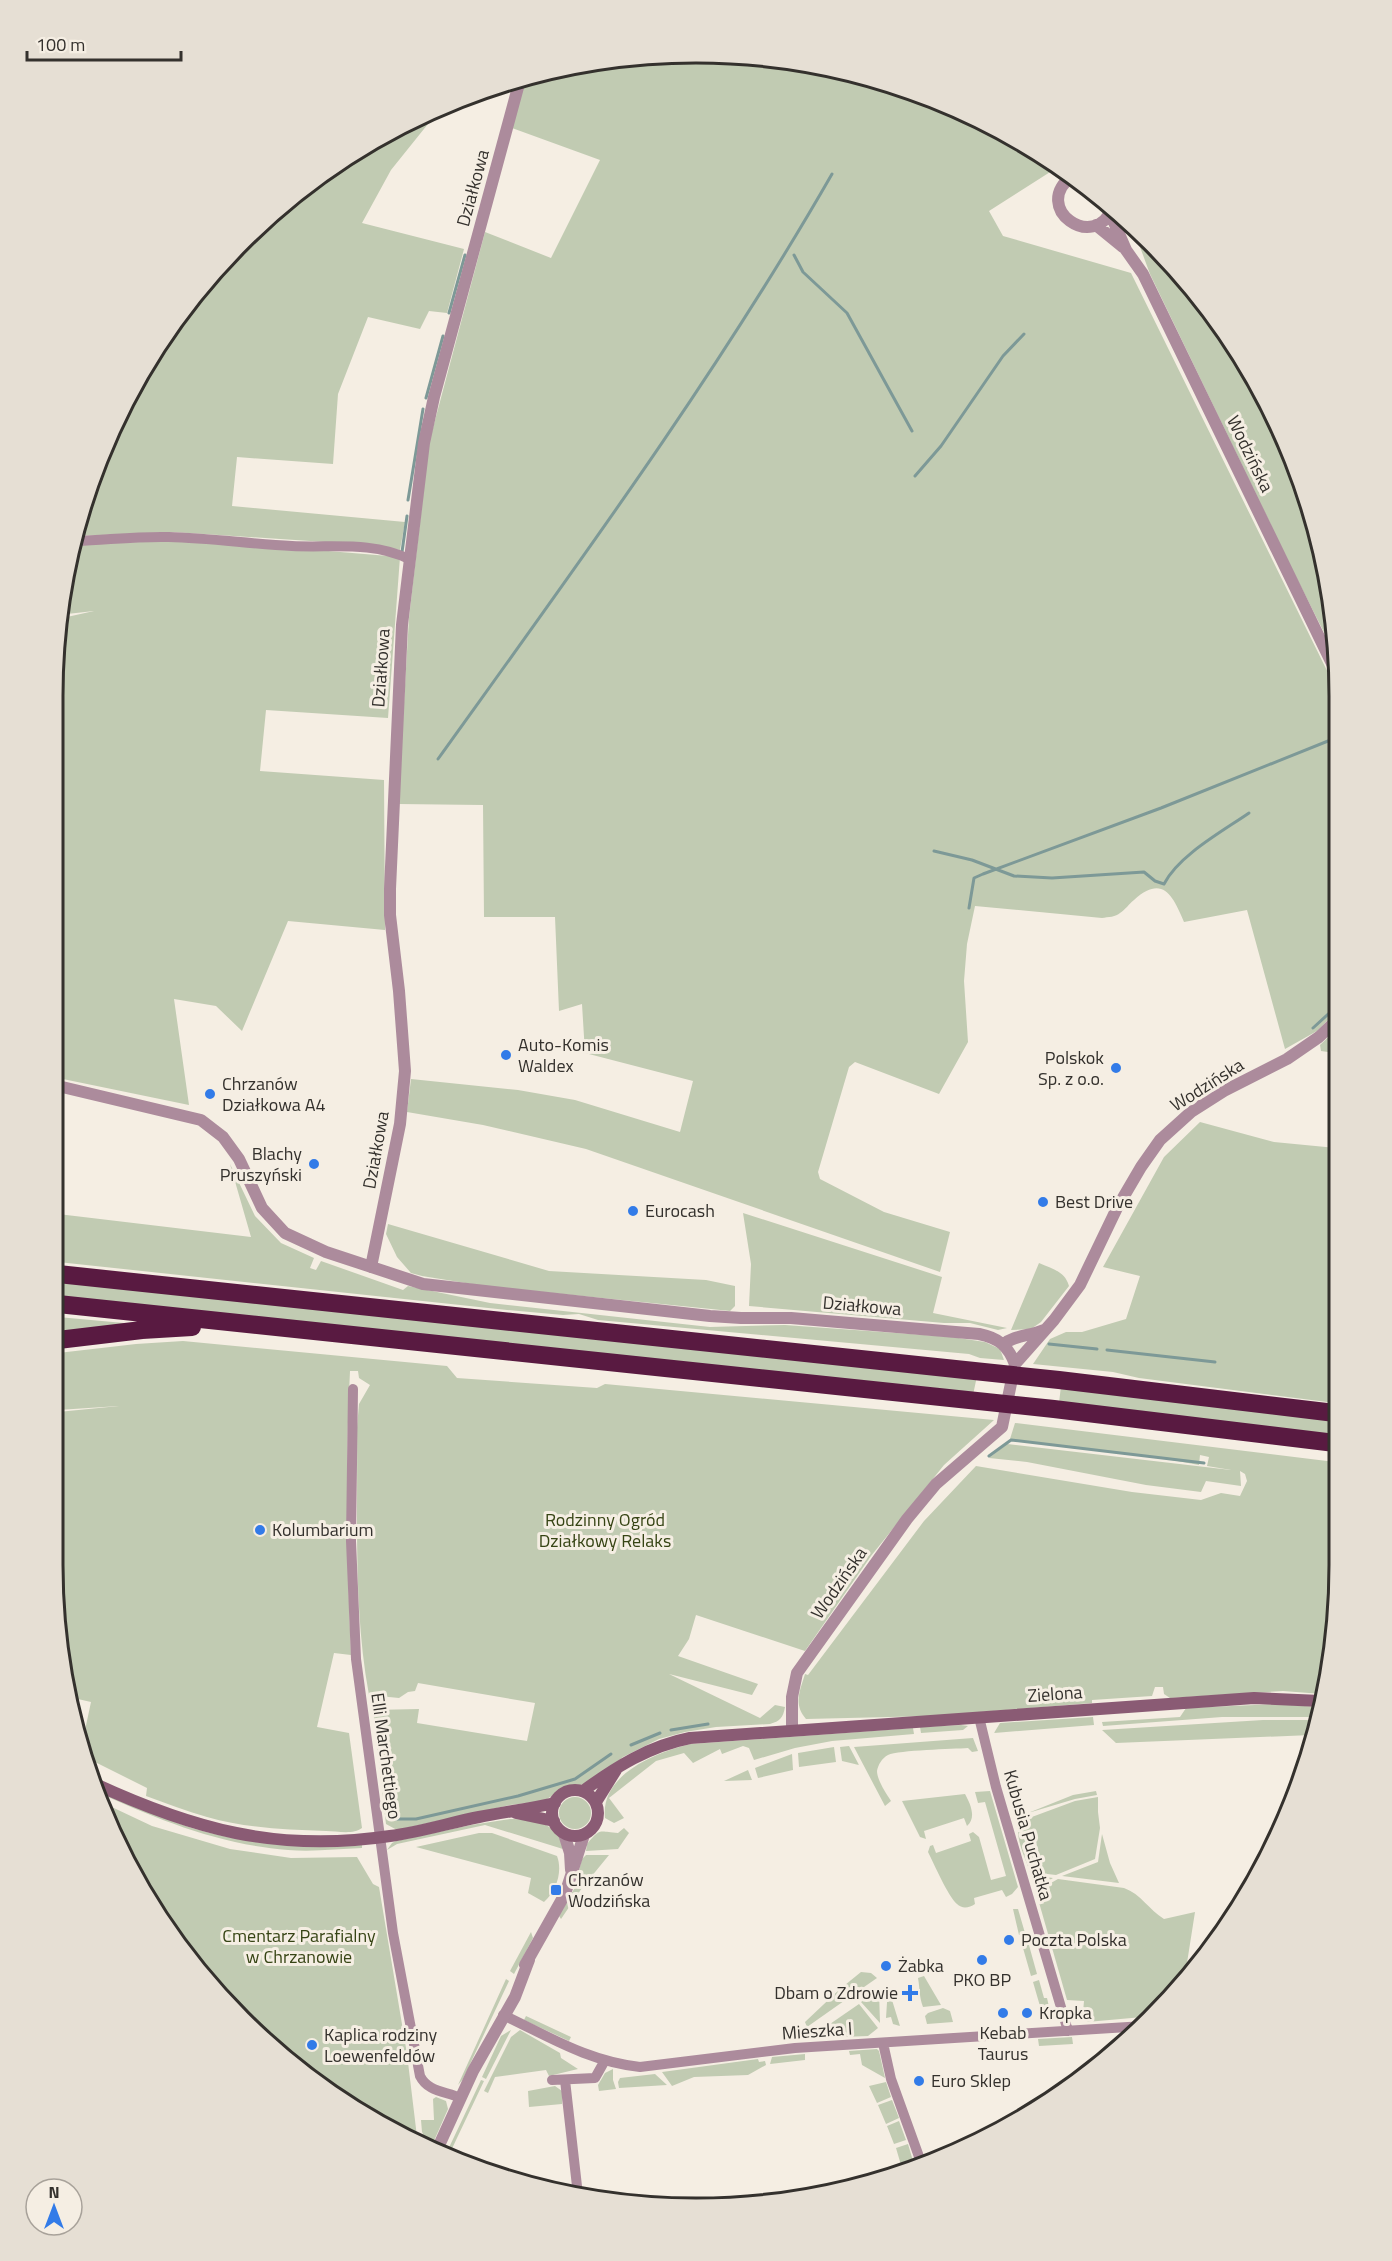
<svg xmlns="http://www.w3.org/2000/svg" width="1392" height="2261" font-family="'Titillium Web',sans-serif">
	<rect width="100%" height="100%" fill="#f5eee3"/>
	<path fill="#c1cbb2" d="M738,54L862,74L980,119L1058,167L989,211L1003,236L1131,273L1338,693L1337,1011L1317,1031L1285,1049L1247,910L1184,922C1173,896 1163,874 1134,900C1129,904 1125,910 1120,913C1116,917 1108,917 1102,918L975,906L967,944L964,981L968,1042L939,1094L855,1062L849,1067L818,1172L820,1179L884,1212L950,1232L940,1272L586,1149L483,1125L407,1112L411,1079L518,1090L575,1100L680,1132L693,1081L585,1053L582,1004L559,1011L555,917H484L483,805L398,804L409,618L429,443L485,232L551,258L600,160L512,128L525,78L612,58Z
		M440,109L391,170L362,223L464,249L447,313L429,311L420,329L368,317L338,394L333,464L237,457L232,506L405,522L400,550L370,545L174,532L78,536L101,450L185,305L271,212L374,139Z
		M1133,228L1180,272L1253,375L1305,489L1338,660L1294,573L1150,274Z
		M210,541L400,557L388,718L266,710L260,771L384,780L385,930L288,921L242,1031L216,1006L174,999L189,1105L58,1078V619L94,611L58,615V612L77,543Z
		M1337,1029L1336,1051L1328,1052L1321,1051L1320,1045Z
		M1200,1122L1274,1142L1336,1148L1335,1403L1139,1378L1113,1372L1033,1364L1050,1339L1066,1332H1082L1126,1319L1140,1276L1103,1267L1164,1157Z
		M230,1164L255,1216L281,1243L314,1258L310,1268L316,1270L321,1261L403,1290L408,1286L490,1303L710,1327L785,1325L952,1337L985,1342L1000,1349L1004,1360L980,1358L969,1354L598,1320L579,1314L563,1315L507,1310L58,1262V1214L251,1237Z
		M743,1213L942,1277L933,1313L1007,1328L998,1330L970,1323H944L749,1306L751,1264Z
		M388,1224L549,1271L706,1280L735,1286V1306L730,1311L711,1309L484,1286L422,1276L411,1273L397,1257L386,1234Z
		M1039,1263C1052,1269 1065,1271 1069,1286L1041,1322L1031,1329L1011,1330Z
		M58,1279L977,1376L973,1395L58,1297Z
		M58,1317L135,1324L58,1333Z
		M183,1341L447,1366L457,1378L597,1388L605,1384L994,1420L944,1465L871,1556L805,1651L696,1615L689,1639L678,1656L758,1684L752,1695L669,1674L760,1718L775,1705L785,1707C783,1718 780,1721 770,1724L716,1727L685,1732L659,1739L623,1757L594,1780L586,1784L565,1787L544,1801L510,1805L397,1830L386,1824L373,1710L419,1709L417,1723L527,1741L535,1703L418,1683L415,1691L408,1692L399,1698L369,1695C353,1609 358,1514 357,1427L359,1404L370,1385L359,1378L358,1371H350C345,1466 347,1560 351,1655L334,1653L317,1727L349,1733L362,1828C353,1835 337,1831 326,1831C286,1830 246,1828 207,1817C186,1811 166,1803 146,1796L147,1788L83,1756L81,1749L91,1702L69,1697L58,1649V1412L119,1406L58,1410V1353L136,1344Z
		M1061,1386L1335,1420V1438L1059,1403Z
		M1015,1423L1335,1462L1334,1649L1322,1694L1283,1691L1170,1698L1164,1694L1163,1687H1155L1152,1696L1092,1700V1703L931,1716L806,1719C793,1704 800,1691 805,1674L808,1675L924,1521L976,1466L1132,1492L1201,1500L1221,1493L1240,1496L1247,1481L1245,1474L1240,1471L1241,1486L1206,1481L1201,1492L1146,1485L1027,1462L989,1458L1007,1444L1231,1470L1207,1466L1209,1457L1200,1455L1199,1465L1150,1456L1010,1439Z
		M1278,1704L1318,1707L1316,1717H1222L1103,1726L1102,1722L1180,1717L1186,1708Z
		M1093,1717L1094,1725L994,1733L1000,1723Z
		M1263,1720H1315L1311,1735L1116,1743L1102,1730Z
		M961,1725L968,1726L963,1730L921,1733L920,1727Z
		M913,1728L914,1734L832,1741L795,1748L754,1760L749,1748L743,1746L722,1754L720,1749L693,1763L684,1753L656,1761L609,1798L624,1818L614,1823L605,1818C600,1774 657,1752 691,1744Z
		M973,1738L978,1751L972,1752L968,1748C953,1749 899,1750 888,1755C882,1758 878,1765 877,1771C877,1780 886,1793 891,1801L885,1806L854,1747Z
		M849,1746L859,1765L842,1761L840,1747Z
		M834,1747L836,1762L799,1767L798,1753Z
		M792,1754L793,1770L758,1778L755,1768Z
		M748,1770L752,1780L724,1781Z
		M93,1788C126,1801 159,1817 192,1828C250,1845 302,1849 362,1845V1848C338,1849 313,1852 288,1850C220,1845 156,1819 95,1791Z
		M990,1791L1018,1887L1012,1894L1006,1897L1002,1890L974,1898L975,1904C969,1908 962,1909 957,1904C948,1896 934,1864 928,1852L930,1846L933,1845L936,1853L971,1841L969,1834L973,1832L979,1837L991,1880L1006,1876L985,1802L978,1803L975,1792Z
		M1096,1791L1097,1795L1075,1799L1028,1813L1073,1795Z
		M965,1794C970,1803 977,1818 967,1826L964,1818L924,1831L926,1839L920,1837L902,1801Z
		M1098,1797V1812L1100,1828L1095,1859L1056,1875L1030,1872C1026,1859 1012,1833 1021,1821L1075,1801Z
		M559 1813a16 16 0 1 1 32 0a16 16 0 1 1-32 0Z
		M99,1801L152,1826L230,1849L291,1858L357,1857L373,1884L379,1887L407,2054L418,2145L305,2076L185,1956L119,1850Z
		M510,1819C532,1819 559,1822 563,1849L485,1825L397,1844L387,1850L392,1843L396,1841L471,1825Z
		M624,1828L629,1833L618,1849L586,1851L587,1844C601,1827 599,1832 618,1833Z
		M479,1833H492L557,1856C563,1872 556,1891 544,1902L528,1893L531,1878L416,1847Z
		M1102,1834L1110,1863L1119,1883L1062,1876L1098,1862Z
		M586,1855H609L582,1888L561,1919L559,1916L574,1889L582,1859Z
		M1031,1875L1053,1878L1038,1887L1036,1893Z
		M1058,1879L1124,1888C1141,1894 1149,1910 1164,1919L1195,1912L1184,1982L1154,2016L1087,2022L1083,2012L1084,2001L1067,2000L1038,1899L1042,1888Z
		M1013,1909H1018L1025,1933L1024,1935H1019Z
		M531,1932L533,1938L514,1974L510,1971Z
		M1027,1938L1037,1974L1031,1976L1021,1941Z
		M861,1972L871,1973L877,1978L854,1994L845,1985Z
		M924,1976L941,2005L923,2007C919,1997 920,1989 918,1978Z
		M506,1979L509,1981L463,2079L458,2085Z
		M1039,1980L1044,1998H1047L1050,2011L1042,2013L1033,1982Z
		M888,1987L900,2026L893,2024L891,2017L886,2018Z
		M841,1988L851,1996L807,2027L805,2022Z
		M879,1991L880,2023L861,2002Z
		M859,2004L878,2028L868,2036L816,2038L814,2035Z
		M943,2008L950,2011L953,2022L927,2024L925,2016L928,2013Z
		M526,2016L571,2037L569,2041L524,2020Z
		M511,2030L486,2079L482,2077L501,2036Z
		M520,2030L560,2053L561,2058L578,2069L553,2075L549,2076L546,2070L495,2077L488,2093L484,2091L511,2037Z
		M1072,2037L1073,2044L1039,2046L1038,2039Z
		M877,2049L879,2051L885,2078L862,2065L860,2054L850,2055L849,2051Z
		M805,2054V2060L770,2064L772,2057Z
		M758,2059L759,2062L765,2061L766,2065L748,2075L694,2077L672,2086L662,2072Z
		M613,2069V2080L616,2089L599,2091L598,2085L605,2073Z
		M655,2074L667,2085L619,2088L618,2082L620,2078Z
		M481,2080L484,2081L448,2157L445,2156Z
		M886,2082L891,2097L877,2103L869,2086Z
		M555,2086L562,2091V2104L529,2107L528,2091Z
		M436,2097L446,2101L448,2109L433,2143L427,2142L422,2132L421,2120H434L433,2099Z
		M892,2100L899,2118L886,2124L878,2105Z
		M899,2121L906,2140L894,2144L887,2126Z
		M908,2144L913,2161L901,2165L896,2148Z"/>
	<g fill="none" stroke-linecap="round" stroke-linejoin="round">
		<path stroke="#7d9997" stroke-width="3" d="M794,255L803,272L847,313L912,431
			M449,313L465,255
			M426,398L443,336
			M915,476L941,446L1003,356L1024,334
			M408,500L423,409
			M402,552L407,516
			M438,759C575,568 715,378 832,174
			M934,851L972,860L1014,876L1052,878L1144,872L1155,881L1164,884C1179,855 1223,831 1249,813
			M969,908L974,878L983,874L1161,808L1338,737
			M1313,1028L1337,1006
			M1049,1344L1097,1349
			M1107,1350L1215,1362
			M989,1456L1011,1440L1204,1463
			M671,1730L708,1724
			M631,1745L660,1733
			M395,1819H416L518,1796L575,1779L611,1754"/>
		<path stroke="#ac8b9c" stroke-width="10" d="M77,541C107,540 138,536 169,537C210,538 251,544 292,546C332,548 372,541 409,559
			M353,1389L351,1541L356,1659L393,1933L420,2076C428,2092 445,2091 461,2098
			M979,1717L996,1787L1068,2031
			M503,2015C550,2037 587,2061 640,2067L795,2048L1144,2026
			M883,2043L891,2079L922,2165
			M552,2080L595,2078L604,2062
			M565,2080L578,2195"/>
		<path stroke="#ac8b9c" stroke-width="12" d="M1072,176C1030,208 1095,253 1112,208
			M1110,213L1126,250L1143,274L1338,676
			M1096,225L1123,247
			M58,1086L201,1120L223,1137L239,1159L262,1208L285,1233L326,1252L423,1284L710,1316L741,1318H791L979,1334C999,1338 1008,1346 1015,1364
			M371,1267L400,1124L405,1071L399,991L390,915V889L402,625L424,443L434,397L520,80
			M1004,1344C1014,1335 1031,1336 1044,1330
			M792,1730V1697L797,1673L907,1519L936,1484L1002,1427L1015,1364L1054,1320L1080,1285L1117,1208L1141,1167L1160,1140L1191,1112L1224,1091L1287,1059L1319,1037L1337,1020
			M564,1834L570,1853L571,1870
			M525,1965L565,1894L584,1835
			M436,2152L473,2071L515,1997L529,1960"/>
		<path stroke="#8a5b74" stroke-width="12" d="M91,1782C192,1829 277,1853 390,1836C420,1832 449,1823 479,1817C504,1812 529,1809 555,1803
			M552 1813a23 23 0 1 1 46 0a23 23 0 1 1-46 0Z
			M583,1791C616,1767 649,1746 690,1738L1254,1698L1320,1701
			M596,1802L616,1770
			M516,1813L554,1821"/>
		<path stroke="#591a41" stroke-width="18" d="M58,1274L1059,1380L1335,1413
			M58,1304L1054,1409L1335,1443
			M58,1340L142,1330L192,1327"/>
	</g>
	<g fill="#327be8" stroke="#f5eee3" stroke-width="2">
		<circle cx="506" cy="1055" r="6"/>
		<circle cx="1116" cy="1068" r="6"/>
		<circle cx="210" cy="1094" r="6"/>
		<circle cx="314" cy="1164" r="6"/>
		<circle cx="1043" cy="1202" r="6"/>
		<circle cx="633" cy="1211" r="6"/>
		<circle cx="260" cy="1530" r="6"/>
		<rect x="550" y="1884" width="12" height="12" rx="3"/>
		<circle cx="1009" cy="1940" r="6"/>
		<circle cx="982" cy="1960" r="6"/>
		<circle cx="886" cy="1966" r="6"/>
		<path d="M907 1984h6v6h6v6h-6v6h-6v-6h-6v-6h6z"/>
		<circle cx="1003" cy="2013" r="6"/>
		<circle cx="1027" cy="2013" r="6"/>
		<circle cx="312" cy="2045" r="6"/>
		<circle cx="919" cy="2081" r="6"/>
	</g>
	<g text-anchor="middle" stroke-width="6" stroke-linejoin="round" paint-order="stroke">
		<g font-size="18" fill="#34312d" stroke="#f5eee3">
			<text transform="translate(473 188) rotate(-75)" y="6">Działkowa</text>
			<text transform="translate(1250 454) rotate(64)" y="6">Wodzińska</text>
			<text transform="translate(381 668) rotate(-86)" y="6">Działkowa</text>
			<text transform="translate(1207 1085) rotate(-32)" y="6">Wodzińska</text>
			<text transform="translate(376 1150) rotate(-80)" y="6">Działkowa</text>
			<text transform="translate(862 1306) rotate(5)" y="6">Działkowa</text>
			<text transform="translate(839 1583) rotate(-55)" y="6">Wodzińska</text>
			<text transform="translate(1055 1694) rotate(-4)" y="6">Zielona</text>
			<text transform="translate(386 1756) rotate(82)" y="6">Elli Marchettiego</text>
			<text transform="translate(1028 1835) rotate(74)" y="6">Kubusia Puchatka</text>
			<text transform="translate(817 2031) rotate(-4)" y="6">Mieszka I</text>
		</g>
		<g font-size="18" fill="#34312d" stroke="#f5eee3" text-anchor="start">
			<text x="518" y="1051">Auto-Komis<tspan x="518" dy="21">Waldex</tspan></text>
			<text x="1104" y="1064" text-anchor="end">Polskok<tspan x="1104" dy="21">Sp. z o.o.</tspan></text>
			<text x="222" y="1090">Chrzanów<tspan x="222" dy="21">Działkowa A4</tspan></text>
			<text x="302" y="1160" text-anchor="end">Blachy<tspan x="302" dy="21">Pruszyński</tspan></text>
			<text x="1055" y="1208">Best Drive</text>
			<text x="645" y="1217">Eurocash</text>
			<text x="272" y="1536">Kolumbarium</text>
			<text x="568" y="1886">Chrzanów<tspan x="568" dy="21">Wodzińska</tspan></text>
			<text x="1021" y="1946">Poczta Polska</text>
			<text x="898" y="1972">Żabka</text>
			<text x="982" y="1986" text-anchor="middle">PKO BP</text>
			<text x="898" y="1999" text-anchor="end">Dbam o Zdrowie</text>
			<text x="1039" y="2019">Kropka</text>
			<text x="1003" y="2039" text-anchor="middle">Kebab<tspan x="1003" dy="21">Taurus</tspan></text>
			<text x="324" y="2041">Kaplica rodziny<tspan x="324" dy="21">Loewenfeldów</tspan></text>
			<text x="931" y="2087">Euro Sklep</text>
		</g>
		<g font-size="18" fill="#364414" stroke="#f5eee3">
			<text x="605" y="1526">Rodzinny Ogród<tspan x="605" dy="21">Działkowy Relaks</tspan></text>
			<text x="299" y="1942">Cmentarz Parafialny<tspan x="299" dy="21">w Chrzanowie</tspan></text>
		</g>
	</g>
	<path d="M0 0H1392V2261H0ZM696 63H696A633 633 0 0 1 1329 696V1565A633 633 0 0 1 696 2198H696A633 633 0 0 1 63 1565V696A633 633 0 0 1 696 63Z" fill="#e6dfd4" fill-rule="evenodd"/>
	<path fill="none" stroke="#34312d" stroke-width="3" d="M696 63H696A633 633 0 0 1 1329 696V1565A633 633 0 0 1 696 2198H696A633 633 0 0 1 63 1565V696A633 633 0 0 1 696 63Z"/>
	<g transform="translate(54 2207)"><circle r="28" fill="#f5eee3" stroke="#a8a29a" stroke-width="1.5"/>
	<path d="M0-4.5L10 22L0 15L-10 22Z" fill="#327be8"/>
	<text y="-9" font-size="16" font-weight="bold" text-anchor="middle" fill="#34312d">N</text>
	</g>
	<path d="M27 51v9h154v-9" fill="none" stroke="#34312d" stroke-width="3"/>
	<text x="36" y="51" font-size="18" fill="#34312d" stroke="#f5eee3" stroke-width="4.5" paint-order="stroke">100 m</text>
</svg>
